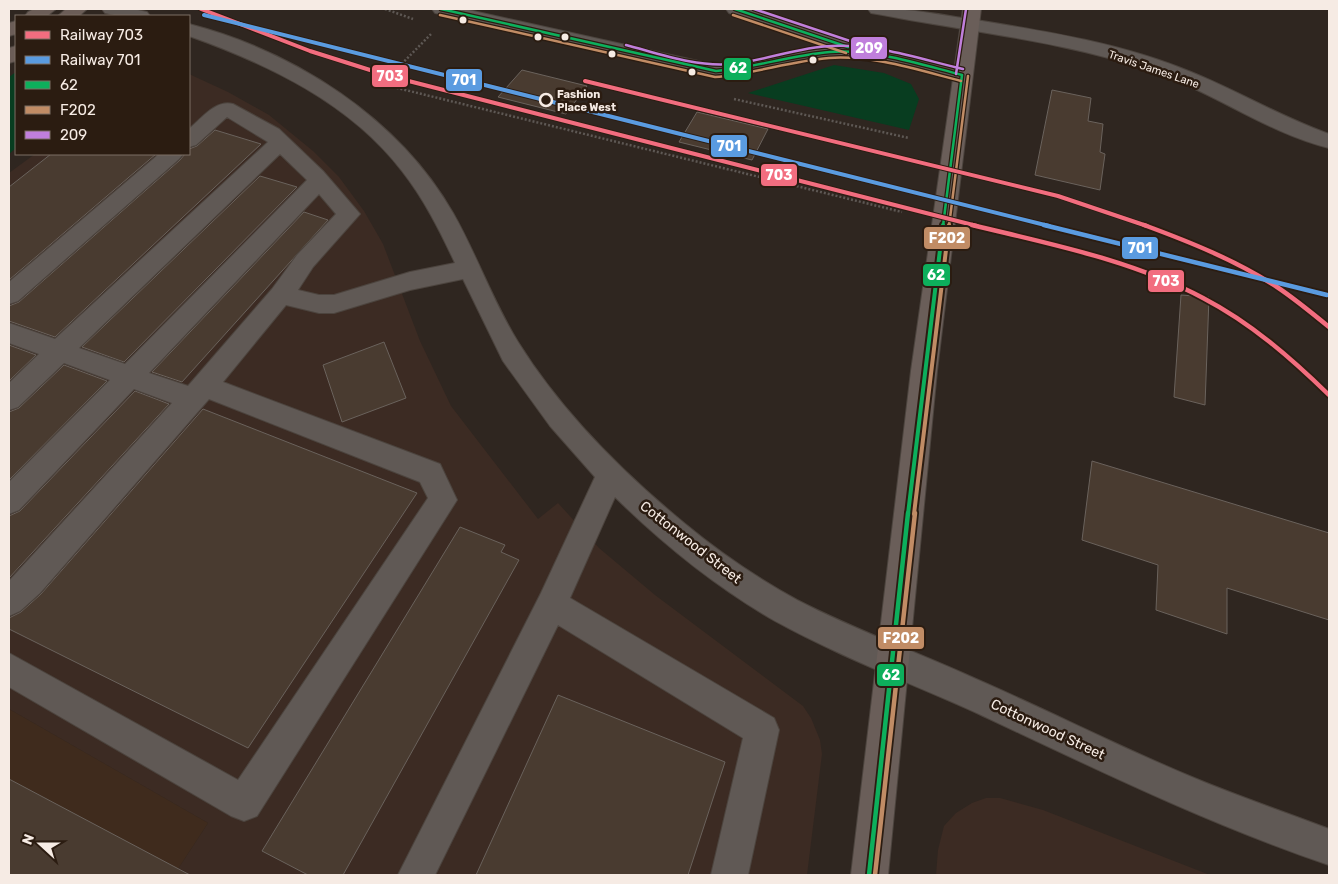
<svg xmlns="http://www.w3.org/2000/svg" width="1338" height="884" font-family="Rubik,sans-serif">
	<rect width="100%" height="100%" fill="#2f2620"/>
	<path fill="#3c2b23" d="M189,74L228,92L269,115L313,151L339,177L364,211L383,244L420,341L451,406L538,519L558,503L599,548L655,595L803,706L811,718L820,740L822,754L807,875H174L208,823L9,709V173L35,154H189Z
		M986,798H1000L1043,810L1210,875H936L938,850L944,826L956,813L972,803Z"/>
	<path fill="#3f2b1d" d="M9,709L208,823L174,875H9Z"/>
	<path fill="#083d20" d="M834,65L884,73L911,84L919,99L909,130L748,93Z
		M16,72V148L9,154V77Z"/>
	<path fill="#493b30" stroke="#6a625c" d="M522,70L587,86L566,114L498,97Z
		M1052,90L1091,98L1088,121L1103,124L1100,152L1105,154L1100,190L1035,175Z
		M697,112L768,129L752,160L679,142Z
		M215,130L261,144L55,337L9,321V306L19,302L180,160L185,154H189V149L197,146Z
		M51,154H156L9,280V187Z
		M260,176L297,187L124,362L82,347Z
		M304,212L328,220L182,382L152,372Z
		M1181,295L1209,297L1205,405L1174,397Z
		M384,342L406,398L342,422L323,365Z
		M9,345L36,355L9,381Z
		M64,365L107,381L9,480V412L19,408Z
		M135,391L169,404L9,578V516L20,511Z
		M203,409L417,493L248,748L9,629V618L21,612L41,594Z
		M1092,461L1329,533V620L1227,588V634L1156,610L1158,565L1082,540Z
		M460,527L505,545L501,552L519,560L343,875H308L262,851Z
		M558,695L725,762L688,875H476Z
		M9,779L190,875H9Z"/>
	<g fill="none" stroke-linecap="round" stroke-linejoin="round">
		<defs>
			<path id="minor" d="M102,9H133L147,12L150,16H119L105,13Z
				M432,9H464L716,65C755,64 791,49 829,47L729,13L726,9H752L870,49L969,71L972,75L969,79L962,81C916,70 870,55 822,59C786,62 752,75 716,77L441,14L435,13Z
				M868,9C902,7 936,14 970,19C1044,31 1121,43 1191,72C1238,91 1281,117 1329,134V148C1268,133 1215,93 1155,72C1065,41 970,32 877,14L871,13Z
				M189,24C294,51 399,118 453,213C477,255 492,300 518,342C561,411 621,471 684,523C719,552 757,578 797,600C855,630 917,652 976,679C1047,710 1116,745 1187,775C1234,795 1282,811 1329,829V865C1208,824 1094,768 979,714C911,683 840,657 775,621C716,587 664,545 615,497L570,598L774,718L779,730L748,875H711L743,738L558,625L435,875H398L541,593L595,477L550,426L503,361L463,279L410,290L334,313H319L286,305L223,382L440,464L457,500L257,816L244,821L231,816L9,687V653L238,780L428,498L420,482L209,399L40,593L20,611L9,616V581L172,403L134,389L19,510L9,514V482L110,380L64,363L18,407L9,410V383L39,354L9,343V323L55,339L268,142L227,117L196,145L189,147V129C201,119 216,99 233,104L279,129L323,171L360,214L313,267L298,290L319,295H334L410,272L455,263C440,231 424,199 402,171C350,103 268,64 189,36ZM280,154L307,180L125,364L79,348ZM319,194L336,214L297,255L272,289L188,386L149,373Z
				M159,154H183L179,159L18,301L9,304V282Z"/>
			<path id="major" d="M963,9H981L937,371L888,875H851L911,371Z"/>
			<path id="highway" d="M34,9H56L47,16H25L28,12Z
				M66,9H87L79,16H58Z
				M16,21V34L9,36V23Z
				M16,46V61L9,63V48Z"/>
		</defs>
		<use href="#minor" stroke="#4c443e" stroke-width="2"/>
		<use href="#major" stroke="#4c443e" stroke-width="2"/>
		<use href="#highway" stroke="#4c443e" stroke-width="2"/>
		<path stroke="#5e5854" stroke-width="2.5" stroke-dasharray="2 2" stroke-linecap="butt" d="M385,9L413,19
			M381,84L902,212
			M382,84L432,33
			M734,99L909,138"/>
		<use href="#minor" fill="#605955" fill-rule="evenodd"/>
		<use href="#major" fill="#6a5e59" fill-rule="evenodd"/>
		<use href="#highway" fill="#6b5d57" fill-rule="evenodd"/>
		<defs>
			<path id="bus-1-far2" d="M441,9L716,71C754,68 791,55 830,52C875,49 919,64 962,75
				M735,9L848,47
				M943,226L962,75"/>
			<path id="bus-1-far1" d="M908,514L943,225"/>
			<path id="bus-1" d="M869,875L908,513"/>
			<path id="bus-2-far2" d="M440,15L715,77C754,74 790,61 829,58C873,55 918,70 961,81
				M733,15L846,53
				M949,226L968,76"/>
			<path id="bus-2-far1" d="M914,514L949,225"/>
			<path id="bus-2" d="M875,875L915,513"/>
			<path id="bus-3" d="M754,9L850,41
				M626,45C660,54 695,67 731,64C765,61 797,47 832,46C877,44 920,59 963,69
				M956,74L966,9"/>
		</defs>
		<use href="#bus-1-far2" stroke="#2b1c11" stroke-width="5"/>
		<use href="#bus-1-far1" stroke="#2b1c11" stroke-width="8"/>
		<use href="#bus-1" stroke="#2b1c11" stroke-width="8"/>
		<use href="#bus-2-far2" stroke="#2b1c11" stroke-width="5"/>
		<use href="#bus-2-far1" stroke="#2b1c11" stroke-width="8"/>
		<use href="#bus-2" stroke="#2b1c11" stroke-width="8"/>
		<use href="#bus-3" stroke="#2b1c11" stroke-width="5"/>
		<use href="#bus-1-far2" stroke="#0daf5c" stroke-width="2.5"/>
		<use href="#bus-1-far1" stroke="#0daf5c" stroke-width="4"/>
		<use href="#bus-1" stroke="#0daf5c" stroke-width="4.5"/>
		<use href="#bus-2-far2" stroke="#c18c65" stroke-width="2.5"/>
		<use href="#bus-2-far1" stroke="#c18c65" stroke-width="4"/>
		<use href="#bus-2" stroke="#c18c65" stroke-width="4.5"/>
		<use href="#bus-3" stroke="#c07fdc" stroke-width="2.5"/>
		<defs>
			<path id="rail-1-far1" d="M201,9L310,51L389,76L977,226
				M585,81L1058,196L1147,226"/>
			<path id="rail-1" d="M972,225C1050,244 1132,260 1203,298C1251,323 1291,358 1329,395
				M1144,225C1190,242 1235,260 1277,287C1295,299 1312,313 1329,327"/>
			<path id="rail-2-far1" d="M204,15L1049,226"/>
			<path id="rail-2" d="M1044,225L1327,295"/>
		</defs>
		<use href="#rail-1-far1" stroke="#2b1c11" stroke-width="6"/>
		<use href="#rail-1" stroke="#2b1c11" stroke-width="8"/>
		<use href="#rail-2-far1" stroke="#2b1c11" stroke-width="6"/>
		<use href="#rail-2" stroke="#2b1c11" stroke-width="8"/>
		<use href="#rail-1-far1" stroke="#f26d7f" stroke-width="4"/>
		<use href="#rail-1" stroke="#f26d7f" stroke-width="4.5"/>
		<use href="#rail-2-far1" stroke="#5a9be0" stroke-width="4"/>
		<use href="#rail-2" stroke="#5a9be0" stroke-width="4.5"/>
	</g>
	<g fill="#f6ebe4" stroke="#2b1c11" stroke-width="2">
		<circle cx="463" cy="20" r="4.5"/>
		<circle cx="538" cy="37" r="4.5"/>
		<circle cx="565" cy="37" r="4.5"/>
		<circle cx="612" cy="54" r="4.5"/>
		<circle cx="813" cy="60" r="4.5"/>
		<circle cx="692" cy="72" r="4.5"/>
	</g>
	<circle fill="#2b1c11" stroke="#f6ebe4" stroke-width="2.5" cx="546" cy="100" r="6"/>
	<g text-anchor="middle" stroke-width="5" stroke-linejoin="round" paint-order="stroke">
		<g font-size="11" fill="#f6ebe4" stroke="#2b1c11">
			<text transform="translate(1154 69) rotate(19)" y="4">Travis James Lane</text>
		</g>
		<g font-size="11" font-weight="bold" fill="#f6ebe4" stroke="#2b1c11" text-anchor="start">
			<text x="557" y="98">Fashion<tspan x="557" dy="13">Place West</tspan></text>
		</g>
		<g font-size="14" fill="#f6ebe4" stroke="#2b1c11">
			<text transform="translate(691 542) rotate(38)" y="5">Cottonwood Street</text>
			<text transform="translate(1048 729) rotate(25)" y="5">Cottonwood Street</text>
		</g>
	</g>
	<g stroke="#2b1c11" stroke-width="2">
		<rect x="850" y="36" width="38" height="24" rx="5" fill="#c07fdc"/>
		<rect x="723" y="57" width="29" height="24" rx="5" fill="#0daf5c"/>
		<rect x="371" y="64" width="38" height="24" rx="5" fill="#f26d7f"/>
		<rect x="445" y="68" width="38" height="24" rx="5" fill="#5a9be0"/>
		<rect x="710" y="134" width="38" height="24" rx="5" fill="#5a9be0"/>
		<rect x="760" y="163" width="38" height="24" rx="5" fill="#f26d7f"/>
		<rect x="923" y="226" width="48" height="24" rx="5" fill="#c18c65"/>
		<rect x="1121" y="236" width="38" height="24" rx="5" fill="#5a9be0"/>
		<rect x="922" y="263" width="29" height="24" rx="5" fill="#0daf5c"/>
		<rect x="1147" y="269" width="38" height="24" rx="5" fill="#f26d7f"/>
		<rect x="877" y="626" width="48" height="24" rx="5" fill="#c18c65"/>
		<rect x="876" y="663" width="29" height="24" rx="5" fill="#0daf5c"/>
	</g>
	<g font-size="14" text-anchor="middle" font-weight="bold" fill="#fff">
		<text x="869" y="53">209</text>
		<text x="738" y="73">62</text>
		<text x="390" y="81">703</text>
		<text x="464" y="85">701</text>
		<text x="729" y="151">701</text>
		<text x="779" y="180">703</text>
		<text x="947" y="243">F202</text>
		<text x="1140" y="253">701</text>
		<text x="936" y="280">62</text>
		<text x="1166" y="286">703</text>
		<text x="901" y="643">F202</text>
		<text x="891" y="680">62</text>
	</g>
	<rect width="1338" height="884" fill="none" stroke="#f6ebe4" stroke-width="20"/>
	<rect x="15" y="15" width="175" height="140" fill="#2b1c11" stroke="#7c6f65"/>
	<rect x="25" y="31" width="25" height="8" fill="#f26d7f" stroke="#7c6f65"/>
	<text x="60" y="40" font-size="15" fill="#f6ebe4">Railway 703</text>
	<rect x="25" y="56" width="25" height="8" fill="#5a9be0" stroke="#7c6f65"/>
	<text x="60" y="65" font-size="15" fill="#f6ebe4">Railway 701</text>
	<rect x="25" y="81" width="25" height="8" fill="#0daf5c" stroke="#7c6f65"/>
	<text x="60" y="90" font-size="15" fill="#f6ebe4">62</text>
	<rect x="25" y="106" width="25" height="8" fill="#c18c65" stroke="#7c6f65"/>
	<text x="60" y="115" font-size="15" fill="#f6ebe4">F202</text>
	<rect x="25" y="131" width="25" height="8" fill="#c07fdc" stroke="#7c6f65"/>
	<text x="60" y="140" font-size="15" fill="#f6ebe4">209</text>
	<g transform="translate(40 844) rotate(291)" stroke="#2b1c11" stroke-width="4" paint-order="stroke">
	<path d="M0-4L9 19L0 12L-9 19Z" fill="#f6ebe4"/>
	<text y="-8" font-size="14" font-weight="bold" text-anchor="middle" fill="#f6ebe4">N</text>
	</g>
</svg>
